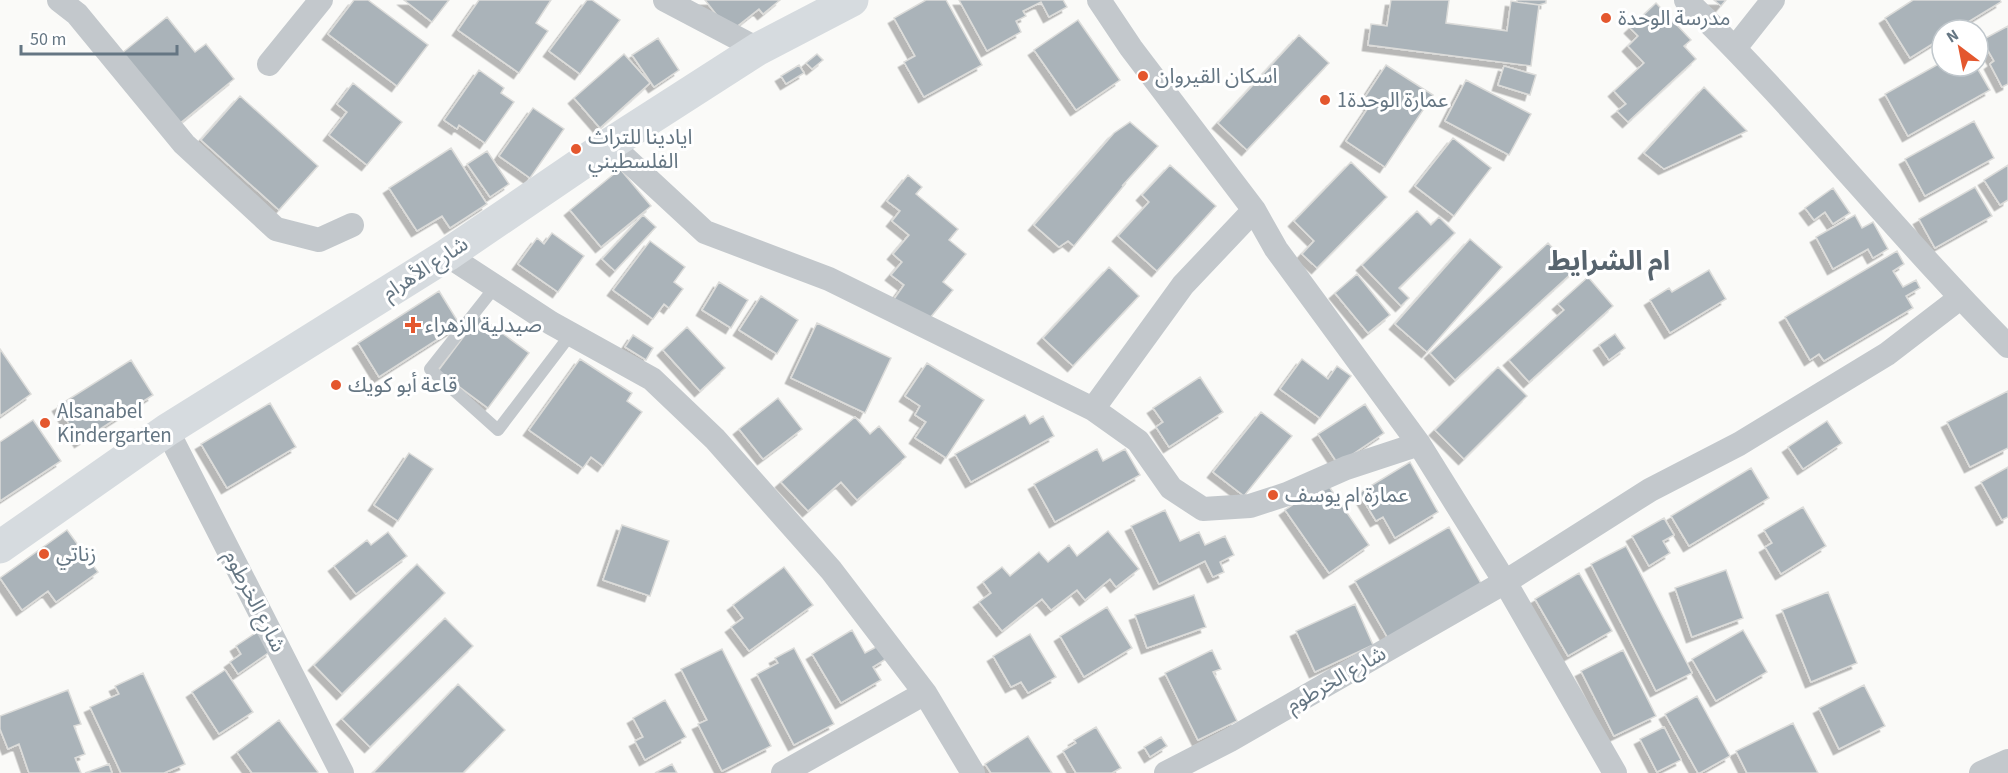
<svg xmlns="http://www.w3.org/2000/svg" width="2008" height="773" font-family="'Source Sans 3','Noto Sans Arabic',sans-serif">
	<defs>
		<filter id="shadow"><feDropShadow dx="-5.5" dy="5.5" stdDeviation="0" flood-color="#0004"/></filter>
	</defs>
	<rect width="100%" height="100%" fill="#fafaf8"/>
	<path fill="#aab3b9" stroke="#dcdcda" stroke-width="1.5" filter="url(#shadow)" d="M354,0H368L428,45L397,86L328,34Z
		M404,0H449L432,22Z
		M479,0H551L536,23L548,31L519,73L458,30Z
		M587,0H592L620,20L580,74L549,51Z
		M705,0H780L763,14L759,9L730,32Z
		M926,0H946L982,65L924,97L904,62L915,56L894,18Z
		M959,0H1063L1067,7L1049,17L1041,2L1023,11L1026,16L1016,21L1021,32L987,51Z
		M1391,0H1449L1446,23L1507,31L1511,1L1539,5L1531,66L1368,45L1371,24L1387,26Z
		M1517,0H1546V3L1539,5L1517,2Z
		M1714,0H1726L1721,6Z
		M1913,0H2000L2001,2L1955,30H1942V38L1910,58L1885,18Z
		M1656,3L1691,40L1684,46L1696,59L1628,122L1617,111L1626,104L1614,91L1644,63L1628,46L1638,36L1630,28Z
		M167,17L195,52L206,44L234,79L179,124L122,53Z
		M1078,20L1120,80L1076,110L1034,50Z
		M2008,26V84L2002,87L1990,64L1994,61L1982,40Z
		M1299,35L1329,63L1247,150L1218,123Z
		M658,38L679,70L654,87L632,55Z
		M624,54L650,83L600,128L574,98Z
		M817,54L823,60L812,69L806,63Z
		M1942,62V66H1976L1990,90L1908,136L1885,94Z
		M799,65L804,73L786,84L781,76Z
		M1386,65L1433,95L1385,167L1346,141L1370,105L1363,100Z
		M1504,66L1536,75L1530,95L1498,85Z
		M479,70L504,88L501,93L514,102L485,143L459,125L457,129L444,120Z
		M1466,80L1531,114L1509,155L1445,121Z
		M353,83L402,122L367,165L329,135L347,112L337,104Z
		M1704,87L1747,131L1664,169L1644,153Z
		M240,96L318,166L279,210L201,140Z
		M533,108L564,129L530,178L499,156Z
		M1974,121L1994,158L1925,196L1905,159Z
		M1130,122L1158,146L1122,186L1126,183L1074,246L1068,241L1059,247L1034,225L1114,133Z
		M1453,138L1491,168L1454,216L1415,186Z
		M451,148L487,204L450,228L442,216L417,231L389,188Z
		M487,151L509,184L490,197L467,164Z
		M1351,162L1387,197L1317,268L1302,254L1314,241L1294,221Z
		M1170,165L1216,206L1157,271L1118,236L1149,202L1142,195Z
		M2008,165V200L2000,205L1984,180Z
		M620,169L651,206L601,247L570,210Z
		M908,175L922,187L916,194L958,229L949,240L966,254L943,282L953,290L925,324L894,299L904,285L891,275L902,262L893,254L909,235L892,221L900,211L887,201Z
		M1975,187L1992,216L1935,248L1919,219Z
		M1833,188L1850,213L1833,224L1825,212L1814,220L1805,208Z
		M1417,211L1431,225L1439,217L1455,233L1399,288L1409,298L1401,306L1362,265Z
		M643,215L656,227L615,271L602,259Z
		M1855,215L1862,228L1873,222L1888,249L1873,258L1868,249L1833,269L1816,237Z
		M552,233L584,256L558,292L518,264L537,238L544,244Z
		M1470,239L1502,267L1427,352L1395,324Z
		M650,241L685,267L674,282L683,289L669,308L664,304L653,319L613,290Z
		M1548,243L1574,271L1455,380L1430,353Z
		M1897,251L1904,264L1893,271L1903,287L1916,280L1920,288L1906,296L1913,308L1824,361L1819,354L1810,360L1785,317Z
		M1109,267L1139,296L1073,366L1043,338Z
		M1709,270L1726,299L1670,333L1650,300L1669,288L1672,292Z
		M1357,274L1390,315L1368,333L1335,293Z
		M1588,277L1613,306L1529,382L1509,360L1564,310L1558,304Z
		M719,282L748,300L731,328L702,310Z
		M439,291L460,325L379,377L358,343Z
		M761,296L798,320L777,354L739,330Z
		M479,316L529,353L488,408L438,371Z
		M817,323L891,358L865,413L791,378Z
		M687,327L725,368L700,391L663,350Z
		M1615,334L1625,348L1609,360L1599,345Z
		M633,335L653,348L646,360L625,347Z
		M0,349L31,394L0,416Z
		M580,359L632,393L627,401L642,412L603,466L591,457L583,468L529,430Z
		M1302,359L1328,379L1337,366L1351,376L1320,418L1280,389Z
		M131,360L153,395L80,442L58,406Z
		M927,363L984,400L946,458L915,438L926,422L915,415L920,406L905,396Z
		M1498,367L1527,396L1464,459L1435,430Z
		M1200,377L1223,412L1169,447L1156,427L1163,422L1153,408Z
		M2008,391V448L1970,467L1947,422Z
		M778,398L802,429L763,459L739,429Z
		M270,403L296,447L227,488L201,444Z
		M1365,404L1384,433L1338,464L1318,434Z
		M1261,412L1292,436L1244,496L1213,472Z
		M1025,415L1030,424L1043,416L1054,436L971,482L955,454Z
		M855,417L870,434L879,426L906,457L857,500L841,482L808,511L781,482Z
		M33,420L61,461L0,501V442Z
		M1827,421L1842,443L1803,469L1788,447Z
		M1097,449L1103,461L1125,449L1140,475L1055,522L1034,484Z
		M409,453L433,469L398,521L374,505Z
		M1410,462L1438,512L1395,538L1383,517L1376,521L1359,493Z
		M2008,467V517L2002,520L1981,482Z
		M1751,468L1769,498L1689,546L1671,516Z
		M1326,482L1369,545L1329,573L1285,510Z
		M1803,507L1826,546L1781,574L1765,547L1772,543L1764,530Z
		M1165,510L1180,541L1199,532L1205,545L1225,536L1234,555L1220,562L1224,572L1213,577L1205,561L1159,584L1131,526Z
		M1664,518L1674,535L1663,541L1670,553L1649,566L1632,536Z
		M622,525L669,541L650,596L603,580Z
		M1449,527L1483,587L1389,640L1355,581Z
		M67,530L98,572L56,602L48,591L22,610L0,578Z
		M1108,531L1139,569L1116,587L1110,579L1085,600L1077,590L1051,610L1042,599L1002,631L979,602L991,593L983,582L1002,567L1010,576L1039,552L1048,562L1069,545L1077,556Z
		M388,532L407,556L356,594L334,566L367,540L371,545Z
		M1626,546L1692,673L1656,691L1591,564Z
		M417,564L445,593L342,694L314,665Z
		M784,567L813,605L749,651L731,627L743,618L733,605Z
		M1726,570L1743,618L1692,637L1675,588Z
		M1579,573L1612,631L1568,656L1535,599Z
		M1828,592L1857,663L1811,682L1782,610Z
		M1194,595L1206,627L1147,648L1135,615Z
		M1355,604L1373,645L1315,672L1296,631Z
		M1107,607L1132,648L1084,677L1060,636Z
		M445,618L473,646L370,747L342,719Z
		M852,630L865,653L878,646L886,659L873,667L881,680L841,703L812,654Z
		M1743,630L1767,672L1716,701L1692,659Z
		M257,632L271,651L238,674L230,662L241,654L236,646Z
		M1030,634L1056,677L1028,693L1021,682L1011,687L993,656Z
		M794,648L834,724L794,745L757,674L778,663L775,658Z
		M722,649L771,746L722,771L698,724L707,720L681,669Z
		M1212,650L1221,669L1213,672L1237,721L1198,740L1165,673Z
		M1623,650L1656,716L1614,736L1581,671Z
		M225,670L253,712L219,734L192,692Z
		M143,673L185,764L164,773H121L90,707L119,694L115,686Z
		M458,684L505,730L463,773H373Z
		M1864,685L1885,726L1839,749L1819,708Z
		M68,690L81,724L74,726L85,754L75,758L81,773H29L19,744L8,749L0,729V716Z
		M1697,696L1730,756L1700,773H1698L1665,714Z
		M665,700L686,737L645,760L635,741L643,737L633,718Z
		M279,720L318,772L317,773H252L237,752Z
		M1793,723L1818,773H1747L1736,751Z
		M1096,727L1121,768L1112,773H1076L1063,751L1076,743L1074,740Z
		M1664,727L1681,760L1657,772L1640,739Z
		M1028,736L1052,773H991L985,764Z
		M1161,737L1167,746L1150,757L1144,747Z
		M109,764L112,773H85Z
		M672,764L677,773H655Z"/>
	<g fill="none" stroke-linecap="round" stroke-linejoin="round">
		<path stroke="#c3c8cc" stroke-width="12" d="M495,287L430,369L498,430L571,334"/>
		<path stroke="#c3c8cc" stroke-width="24" d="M59,0L77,14L184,144L276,229L319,240L352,225
			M665,0L758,49
			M1099,0L1131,48L1254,210L1276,249L1419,444L1505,582L1615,773
			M1686,0C1799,109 1896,234 2008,346
			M1735,48L1773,0
			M269,64L321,0
			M610,144L705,232L829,279L1093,409L1138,441L1171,488L1203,509L1250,506L1287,494L1346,468L1419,444
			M447,255L551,323L652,379L715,439L831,570L925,693L973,773
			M1093,409L1183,285L1254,210
			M167,430L342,773
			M783,773L925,693
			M1166,773L1230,740L1505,582L1650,490L1739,444L1887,354L1960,298
			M1981,773L2008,761"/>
		<path stroke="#d6dbdf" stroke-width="33" d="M0,547L167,430L447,255L610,144L758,49L852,0"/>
	</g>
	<g fill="#e4572e" stroke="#fff" stroke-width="2">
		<circle cx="1606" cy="18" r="6"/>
		<circle cx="1143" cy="76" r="6"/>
		<circle cx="1325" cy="100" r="6"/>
		<circle cx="576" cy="149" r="6"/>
		<path d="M410 316h6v6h6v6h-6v6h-6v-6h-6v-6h6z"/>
		<circle cx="336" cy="385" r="6"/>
		<circle cx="45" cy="423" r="6"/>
		<circle cx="1273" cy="495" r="6"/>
		<circle cx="44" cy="554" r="6"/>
	</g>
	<g text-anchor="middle" stroke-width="6" stroke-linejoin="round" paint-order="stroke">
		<g font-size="21" fill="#657683" stroke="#fff" text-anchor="start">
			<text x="1618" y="25">مدرسة الوحدة</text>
			<text x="1155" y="83">اسكان القيروان</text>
			<text x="1337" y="107">عمارة الوحدة1</text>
			<text x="588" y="144">ايادينا للتراث<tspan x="588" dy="24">الفلسطيني</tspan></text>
			<text x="425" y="332">صيدلية الزهراء</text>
			<text x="348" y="392">قاعة أبو كويك</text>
			<text x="57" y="418">Alsanabel<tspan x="57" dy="24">Kindergarten</tspan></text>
			<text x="1285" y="502">عمارة ام يوسف</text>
			<text x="56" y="561">زناتي</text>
		</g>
		<g font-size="21" fill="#657683" stroke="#fff">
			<text transform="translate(425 268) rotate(-33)" y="7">شارع الأهرام</text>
			<text transform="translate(255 601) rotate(63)" y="7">شارع الخرطوم</text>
			<text transform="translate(1336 679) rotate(-30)" y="7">شارع الخرطوم</text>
		</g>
		<g font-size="27" font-weight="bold" fill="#57646e" stroke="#fff">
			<text x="1609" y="270">ام الشرايط</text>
		</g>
	</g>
	<g transform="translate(1960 48) rotate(328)"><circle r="28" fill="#ffffff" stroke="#c1c8cd" stroke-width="1.5"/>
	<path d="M0-4.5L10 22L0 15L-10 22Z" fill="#e4572e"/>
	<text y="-9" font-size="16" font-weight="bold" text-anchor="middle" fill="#657683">N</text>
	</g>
	<path d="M21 45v9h156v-9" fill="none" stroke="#657683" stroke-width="3"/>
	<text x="30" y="45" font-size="18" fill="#657683" stroke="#ffffff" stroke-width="4.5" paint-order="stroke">50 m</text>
</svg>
